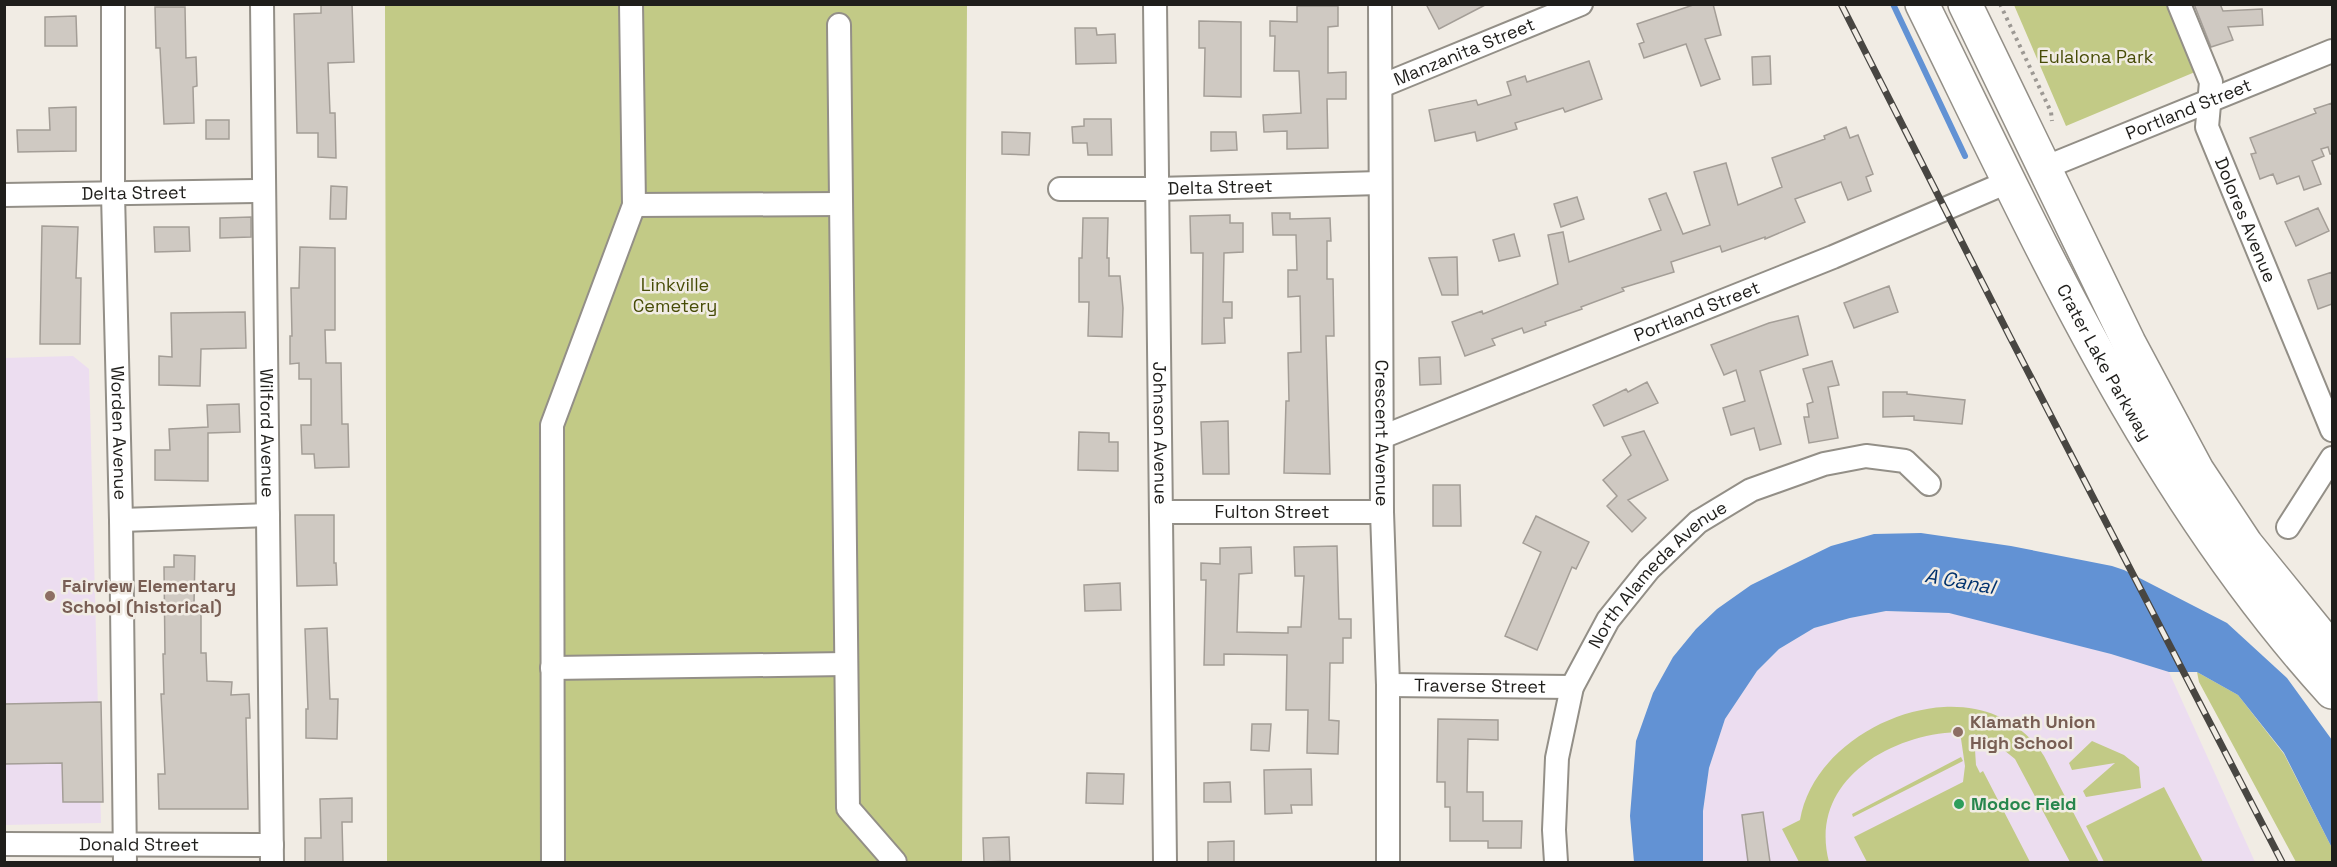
<svg xmlns="http://www.w3.org/2000/svg" width="2337" height="867" font-family="'Space Grotesk',sans-serif">
	<rect width="100%" height="100%" fill="#f1ece4"/>
	<path fill="#ecddf0" d="M73,356L89,369L101,823L5,825L4,358Z
		M1886,611L1949,613L1992,622L2111,654L2169,672L2255,862H1703V811L1709,768L1725,719L1757,671L1779,649L1814,628L1850,618Z"/>
	<path fill="#c2ca86" d="M495,4L967,5L962,862H387L385,6Z
		M2014,5H2168L2195,72L2066,126Z
		M2197,672L2238,695L2284,754L2332,848V862H2296L2199,682Z
		M1944,707C1986,705 2021,721 2044,756L2099,862H2070L2015,759L1994,742L1974,734L1976,765L1980,773L1983,771L2030,862H1867L1854,837L1963,782L1965,766L1960,732H1957C1888,735 1808,782 1829,862H1799L1782,829L1800,820C1811,755 1883,710 1944,707Z
		M2092,741L2124,755L2139,767L2141,788L2086,797L2083,791L2115,763L2072,770L2069,763Z
		M1961,757L1963,761L1853,817L1852,814Z
		M2164,787L2203,862H2104L2086,826Z"/>
	<path fill="#6292d4" d="M1921,533L2011,546L2112,566L2124,570L2227,623L2287,678L2332,740V848L2284,753L2238,695L2197,672H2169L2111,654L1949,613L1886,611L1850,618L1814,628L1779,649L1757,671L1725,719L1709,768L1703,811V862H1634L1630,816L1636,741L1653,693L1673,657L1696,629L1717,609L1751,585L1831,546L1874,534Z"/>
	<g fill="none" stroke-linecap="round" stroke-linejoin="round">
		<path stroke="#6292d4" stroke-width="6" d="M1893,4L1965,156"/>
	</g>
	<path fill="#cfc9c2" stroke="#a49e97" stroke-width="1.5" d="M321,4H352L354,62L328,63L330,113H335L336,158L318,157V133H297L294,14L321,13Z
		M1426,4H1487L1439,29Z
		M1696,4H1713L1721,35L1705,39L1720,79L1701,86L1686,44L1644,58L1639,44L1644,42L1637,24Z
		M2194,4H2220L2223,11L2262,9L2263,25L2228,27L2233,40L2211,47Z
		M1297,6H1338V26L1328,27V73L1346,72V99H1327L1328,148L1287,149V131L1264,132L1263,115L1301,113L1299,71H1274L1275,36H1270V21L1297,22Z
		M155,7H185L186,58L196,57L197,86L193,87L194,123L164,124L160,48H156Z
		M76,16L77,46H45V17Z
		M1199,21L1241,22V97L1204,96L1205,48H1199Z
		M1075,28H1096L1097,35L1115,34L1116,63L1076,64Z
		M1770,56L1771,84L1753,85L1752,57Z
		M1589,61L1602,99L1565,112L1563,108L1515,123L1517,129L1477,141L1475,132L1435,141L1429,110L1476,100L1478,105L1511,95L1507,82L1525,76L1527,82Z
		M2332,103V154H2330L2328,147L2321,149L2324,156L2312,161L2321,184L2304,190L2299,176L2277,184L2273,174L2260,179L2251,154L2256,153L2250,138L2316,113L2314,109Z
		M76,107V151L18,152L17,130H50L49,108Z
		M1084,119H1111L1112,155H1088L1087,143H1073L1072,127L1084,126Z
		M206,120H229V139H206Z
		M1846,127L1850,138L1858,135L1873,174L1866,177L1871,191L1848,200L1841,182L1795,199L1805,222L1765,239V237L1722,252L1720,246L1671,262L1674,272L1622,288L1624,291L1581,307L1582,309L1545,322L1546,325L1524,333L1522,328L1492,339L1495,345L1465,356L1452,322L1482,311L1483,314L1558,284L1548,235L1563,232L1569,262L1661,230L1649,199L1666,193L1683,234L1710,225L1694,172L1726,163L1738,205L1782,187L1772,158L1825,139L1824,136Z
		M1002,132L1030,133L1029,155L1002,154Z
		M1211,132H1236L1237,150L1211,151Z
		M331,186L347,187L346,219H330Z
		M1577,197L1584,219L1561,227L1554,204Z
		M2318,208L2329,231L2296,246L2285,222Z
		M1272,213H1290V219L1330,218L1331,241H1327V279H1333L1334,336H1326L1330,474L1284,473L1286,401H1289L1288,353L1301,352L1300,296L1288,297V270H1297L1296,235H1273Z
		M1230,215V223H1243V252L1224,253L1223,302H1232V318H1224L1225,343L1202,344L1203,253H1191L1190,216Z
		M251,217V237L220,238V218Z
		M1083,218H1108L1107,258H1109V276H1120L1123,308L1122,337L1088,336L1089,302H1079V258H1082Z
		M42,226L78,227L76,278H81L80,344H40Z
		M154,227H189L190,251L155,252Z
		M1514,234L1520,256L1499,261L1493,240Z
		M300,247L335,248V330H325L326,363H341L342,424H348L349,467L315,468L314,454H302L301,425H311V379H299V363L290,364V336H292L291,288H299Z
		M1457,257L1458,295H1442L1429,258Z
		M2332,272V304L2318,309L2308,280Z
		M1889,286L1898,312L1854,328L1844,303Z
		M245,312L246,348L201,349L200,386L159,385V356L172,357L171,313Z
		M1798,316L1808,355L1760,371L1781,444L1760,450L1754,428L1731,435L1723,408L1745,401L1736,370L1724,375L1711,345L1769,323Z
		M1440,357L1441,384L1420,385L1419,358Z
		M1832,361L1839,385L1828,387L1838,438L1809,443L1804,417H1809L1807,404L1813,402L1803,369Z
		M1647,382L1658,403L1604,426L1593,405L1626,389L1628,392Z
		M1883,392H1907V394L1965,400L1962,424L1914,420V416L1883,417Z
		M239,404L240,432L208,433V481L155,480V450H170L169,429L208,427L207,405Z
		M1228,421L1229,474H1203L1201,422Z
		M1644,431L1668,480L1628,500L1646,518L1632,532L1607,506L1617,496L1603,480L1631,455L1622,437Z
		M1079,432L1109,433V442H1118V471L1078,470Z
		M1433,485H1460L1461,526H1433Z
		M295,515H334V563H336L337,585L297,586Z
		M1536,516L1589,542L1576,569L1572,567L1537,650L1505,636L1541,552L1523,543Z
		M1337,546L1339,619H1351V638H1343V663H1330L1329,720L1339,721L1338,754L1307,753L1308,710H1286L1287,655L1224,654V665H1204L1206,580H1201V563L1220,564V548L1251,547L1252,573L1239,574L1237,632L1288,633V627H1301L1304,576H1295L1294,547Z
		M174,555L195,556L194,604H201V653H206L207,681L232,682L231,695L249,694L250,718H246L248,809H159L158,774H165L161,694H164L163,654H165L164,567H174Z
		M1120,583L1121,610L1085,611L1084,585Z
		M327,628L330,699H338L337,739L306,738V709H308L305,629Z
		M101,702L103,802H63L62,763L4,764V704Z
		M1438,719L1498,720V740L1468,739L1467,792H1483V821H1522L1521,848H1488V841H1450V807H1445V782H1437Z
		M1252,724H1271L1269,751L1251,750Z
		M1311,769L1312,805H1291L1292,813L1265,814L1264,770Z
		M1087,773L1124,774L1123,804L1086,803Z
		M1230,782L1231,802H1204V783Z
		M352,798V822H342L343,862H305V838H321L320,799Z
		M1763,812L1770,862H1748L1742,815Z
		M1009,837L1010,861L984,862L983,838Z
		M1234,841V862H1208V842Z"/>
	<g fill="none" stroke-linecap="round" stroke-linejoin="round">
		<defs>
			<g id="street">
				<path id="s1" d="M113,4V194L121,520L125,862"/>
				<path id="s2" d="M262,4L272,862"/>
				<path id="s3" d="M1155,4L1165,862"/>
				<path id="s4" d="M1380,4L1382,512L1388,685V862"/>
				<path id="s5" d="M2179,4L2211,82L2207,127L2332,430"/>
				<path d="M839,25L848,808L895,862"/>
				<path id="s6" d="M1381,86L1581,4"/>
				<path id="s7" d="M2044,168L2332,51"/>
				<path id="s8" d="M1060,189H1156L1380,183"/>
				<path id="s9" d="M4,195L263,191"/>
				<path d="M634,205L841,204"/>
				<path id="s10" d="M1382,437L1833,257L2010,181"/>
				<path id="s11" d="M1161,512H1382"/>
				<path d="M121,520L268,515"/>
				<path d="M2288,527L2332,458"/>
				<path d="M552,668L846,664"/>
				<path id="s12" d="M1388,685L1572,687"/>
				<path id="s13" d="M4,844L272,845"/>
				<path d="M553,862L552,425L634,205L631,4"/>
				<path id="s14" d="M1556,862L1554,830L1557,758L1572,687L1608,620L1649,569L1698,522L1751,490L1824,464L1866,456L1905,461L1929,484"/>
			</g>
			<g id="primary">
				<path id="s15" d="M1922,4C2040,243 2151,494 2332,692"/>
				<path d="M1965,4L2129,343L2197,470L2246,544L2332,650"/>
			</g>
		</defs>
		<use href="#street" stroke="#938f87" stroke-width="26"/>
		<use href="#primary" stroke="#938f87" stroke-width="36"/>
		<path stroke="#9c9893" stroke-width="4" stroke-dasharray="3 4.5" stroke-linecap="butt" d="M2000,4L2051,112L2052,121"/>
		<use href="#street" stroke="#fff" stroke-width="22"/>
		<use href="#primary" stroke="#fff" stroke-width="33"/>
		<defs>
			<path id="rail" d="M1841,4L2010,337L2282,862"/>
		</defs>
		<use href="#rail" stroke="#484642" stroke-width="7"/>
		<use href="#rail" stroke="#f1ece4" stroke-width="4.5" stroke-dasharray="14" stroke-linecap="butt"/>
	</g>
	<g fill="#8d6e63" stroke="#f1ece4" stroke-width="2">
		<circle cx="50" cy="596" r="6"/>
		<circle cx="1958" cy="732" r="6"/>
	</g>
	<circle fill="#2e9e5b" stroke="#f1ece4" stroke-width="2" cx="1959" cy="804" r="6"/>
	<g text-anchor="middle" stroke-width="5" stroke-linejoin="round" paint-order="stroke">
		<g font-size="18" fill="#1f1e1b" stroke="#f1ece4">
			<text dy="6" stroke="none"><textPath href="#s6" startOffset="90">Manzanita Street</textPath></text>
			<text dy="6" stroke="none"><textPath href="#s7" startOffset="156">Portland Street</textPath></text>
			<text dy="6" stroke="none"><textPath href="#s8" startOffset="160">Delta Street</textPath></text>
			<text dy="6" stroke="none"><textPath href="#s9" startOffset="130">Delta Street</textPath></text>
			<text dy="6" stroke="none"><textPath href="#s5" startOffset="230">Dolores Avenue</textPath></text>
			<text dy="6" stroke="none"><textPath href="#s10" startOffset="339">Portland Street</textPath></text>
			<text dy="6" stroke="none"><textPath href="#s15" startOffset="402">Crater Lake Parkway</textPath></text>
			<text dy="6" stroke="none"><textPath href="#s1" startOffset="429">Worden Avenue</textPath></text>
			<text dy="6" stroke="none"><textPath href="#s2" startOffset="429">Wilford Avenue</textPath></text>
			<text dy="6" stroke="none"><textPath href="#s3" startOffset="429">Johnson Avenue</textPath></text>
			<text dy="6" stroke="none"><textPath href="#s4" startOffset="429">Crescent Avenue</textPath></text>
			<text dy="6" stroke="none"><textPath href="#s11" startOffset="111">Fulton Street</textPath></text>
			<text dy="6" stroke="none"><textPath href="#s14" startOffset="320">North Alameda Avenue</textPath></text>
			<text dy="6" stroke="none"><textPath href="#s12" startOffset="92">Traverse Street</textPath></text>
			<text dy="6" stroke="none"><textPath href="#s13" startOffset="135">Donald Street</textPath></text>
		</g>
		<g font-size="18" fill="#474c07" stroke="#f1ece4">
			<text x="2096" y="63">Eulalona Park</text>
			<text x="675" y="291">Linkville<tspan x="675" dy="21">Cemetery</tspan></text>
		</g>
		<g font-size="18" font-weight="bold" fill="#785e54" stroke="#f1ece4" text-anchor="start">
			<text x="62" y="592">Fairview Elementary<tspan x="62" dy="21">School (historical)</tspan></text>
			<text x="1970" y="728">Klamath Union<tspan x="1970" dy="21">High School</tspan></text>
		</g>
		<g font-size="18" font-weight="bold" fill="#27864d" stroke="#f1ece4" text-anchor="start">
			<text x="1971" y="810">Modoc Field</text>
		</g>
		<g font-size="20" font-style="italic" fill="#02336e" stroke="#f1ece4">
			<text transform="translate(1960 581) rotate(10)" y="7">A Canal</text>
		</g>
	</g>
	<rect width="2337" height="867" fill="none" stroke="#1f1e1b" stroke-width="12"/>
</svg>
